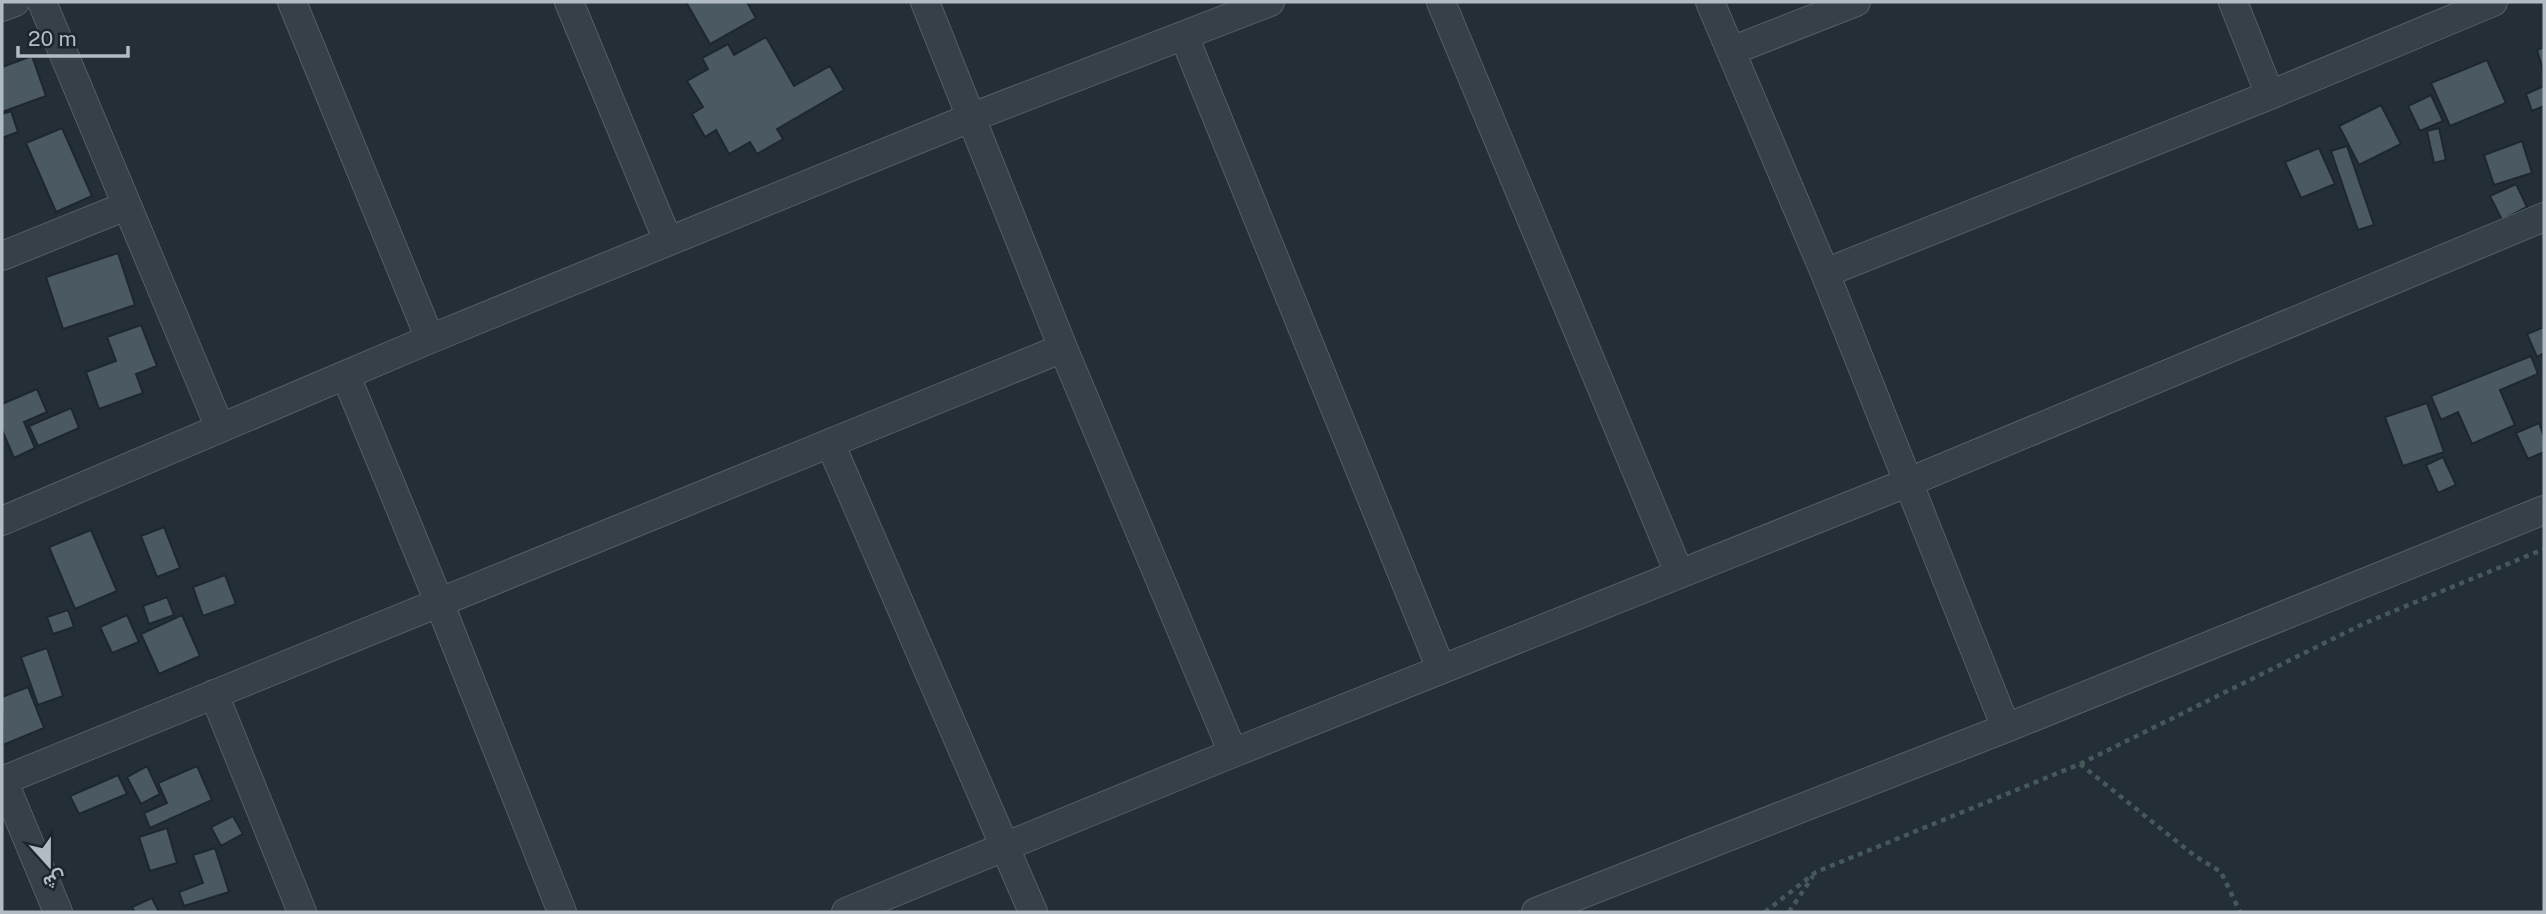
<svg xmlns="http://www.w3.org/2000/svg" width="2546" height="914" font-family="'Public Sans',Vazirmatn,sans-serif">
	<rect width="100%" height="100%" fill="#232e37"/>
	<path fill="#4b5963" stroke="#1e272e" stroke-width="2" d="M686,2H747L756,18L710,44Z
		M766,37L794,86L830,66L844,90L777,129L783,139L757,154L750,142L729,154L716,130L705,137L692,114L703,107L687,81L708,69L702,58L728,44L734,55Z
		M2544,47V73L2537,50Z
		M32,56L46,96L2,112V67Z
		M2487,60L2506,103L2450,126L2431,83Z
		M2544,86V106L2532,111L2526,94Z
		M2431,95L2443,121L2420,131L2408,106Z
		M2381,105L2401,144L2359,165L2339,126Z
		M11,111L18,132L2,138V114Z
		M62,128L92,196L56,212L26,143Z
		M2439,128L2446,160L2434,163L2427,131Z
		M2522,141L2532,173L2494,185L2484,155Z
		M2347,146L2374,225L2358,230L2331,151Z
		M2319,148L2335,184L2301,198L2285,162Z
		M2516,184L2527,207L2502,220L2490,196Z
		M118,253L135,305L63,329L46,277Z
		M141,325L157,366L136,374L143,393L99,409L86,372L116,361L107,337Z
		M2544,327V353L2537,357L2527,334Z
		M2531,356L2538,374L2500,390L2515,425L2472,444L2458,412L2441,420L2431,396Z
		M37,389L47,412L24,422L35,448L14,458L2,430V404Z
		M2427,403L2444,452L2403,466L2385,417Z
		M71,408L79,428L38,446L29,426Z
		M2539,423L2544,437V452L2528,459L2516,433Z
		M2443,457L2456,485L2438,493L2426,465Z
		M164,527L180,568L157,577L141,536Z
		M91,530L117,591L75,609L49,547Z
		M225,575L236,604L203,616L193,587Z
		M167,597L174,615L149,624L143,606Z
		M68,610L74,627L53,634L47,617Z
		M127,615L139,642L112,653L100,627Z
		M182,615L200,656L159,674L141,634Z
		M47,648L63,696L38,705L21,657Z
		M28,687L44,728L3,745L2,697Z
		M147,766L160,794L141,804L127,777Z
		M197,766L212,800L150,828L144,813L167,803L158,783Z
		M118,775L127,794L79,814L70,796Z
		M233,816L243,834L221,846L211,827Z
		M167,828L177,863L150,871L139,837Z
		M215,848L229,892L184,906L179,892L203,883L193,855Z
		M152,898L159,912H135L132,907Z"/>
	<g fill="none" stroke-linecap="round" stroke-linejoin="round">
		<defs>
			<path id="street" d="M42,2L220,428
				M292,2L430,339
				M569,2L668,241
				M925,2L1063,348L1233,753
				M1441,2L1679,573
				M1710,2L1825,273L2006,728
				M2233,2L2270,95
				M2,7L15,2
				M1184,36L1441,669
				M1731,51L1856,2
				M2,256L126,206
				M1825,273L2270,95L2493,2
				M346,376L439,602L562,912
				M830,443L1033,912
				M2,521L430,339L970,118L1270,2
				M214,694L302,912
				M3,780L58,912
				M2,781L1063,348
				M846,912L1233,753L1909,482L2544,217
				M1536,912L2006,728L2544,510"/>
		</defs>
		<use href="#street" stroke="#545e65" stroke-width="30"/>
		<path stroke="#465959" stroke-width="4.5" stroke-dasharray="5 5" stroke-linecap="butt" d="M2080,764L2365,623L2544,549
			M1765,912L1816,872L2080,764L2195,856L2221,872L2240,912
			M1789,912L1813,876"/>
		<use href="#street" stroke="#364048" stroke-width="28"/>
	</g>
	<rect width="2546" height="914" fill="none" stroke="#b1bbc4" stroke-width="7"/>
	<g transform="translate(49 865) rotate(159)" stroke="#1c252c" stroke-width="5" paint-order="stroke">
	<path d="M0-5L12 26L0 18L-12 26Z" fill="#b1bbc4"/>
	<text y="-10" font-size="19" font-weight="bold" text-anchor="middle" fill="#b1bbc4">ش</text>
	</g>
	<path d="M18 46v10h110v-10" fill="none" stroke="#b1bbc4" stroke-width="3.5"/>
	<text x="28" y="46" font-size="21" fill="#b1bbc4" stroke="#1c252c" stroke-width="5" paint-order="stroke">20 m</text>
</svg>
